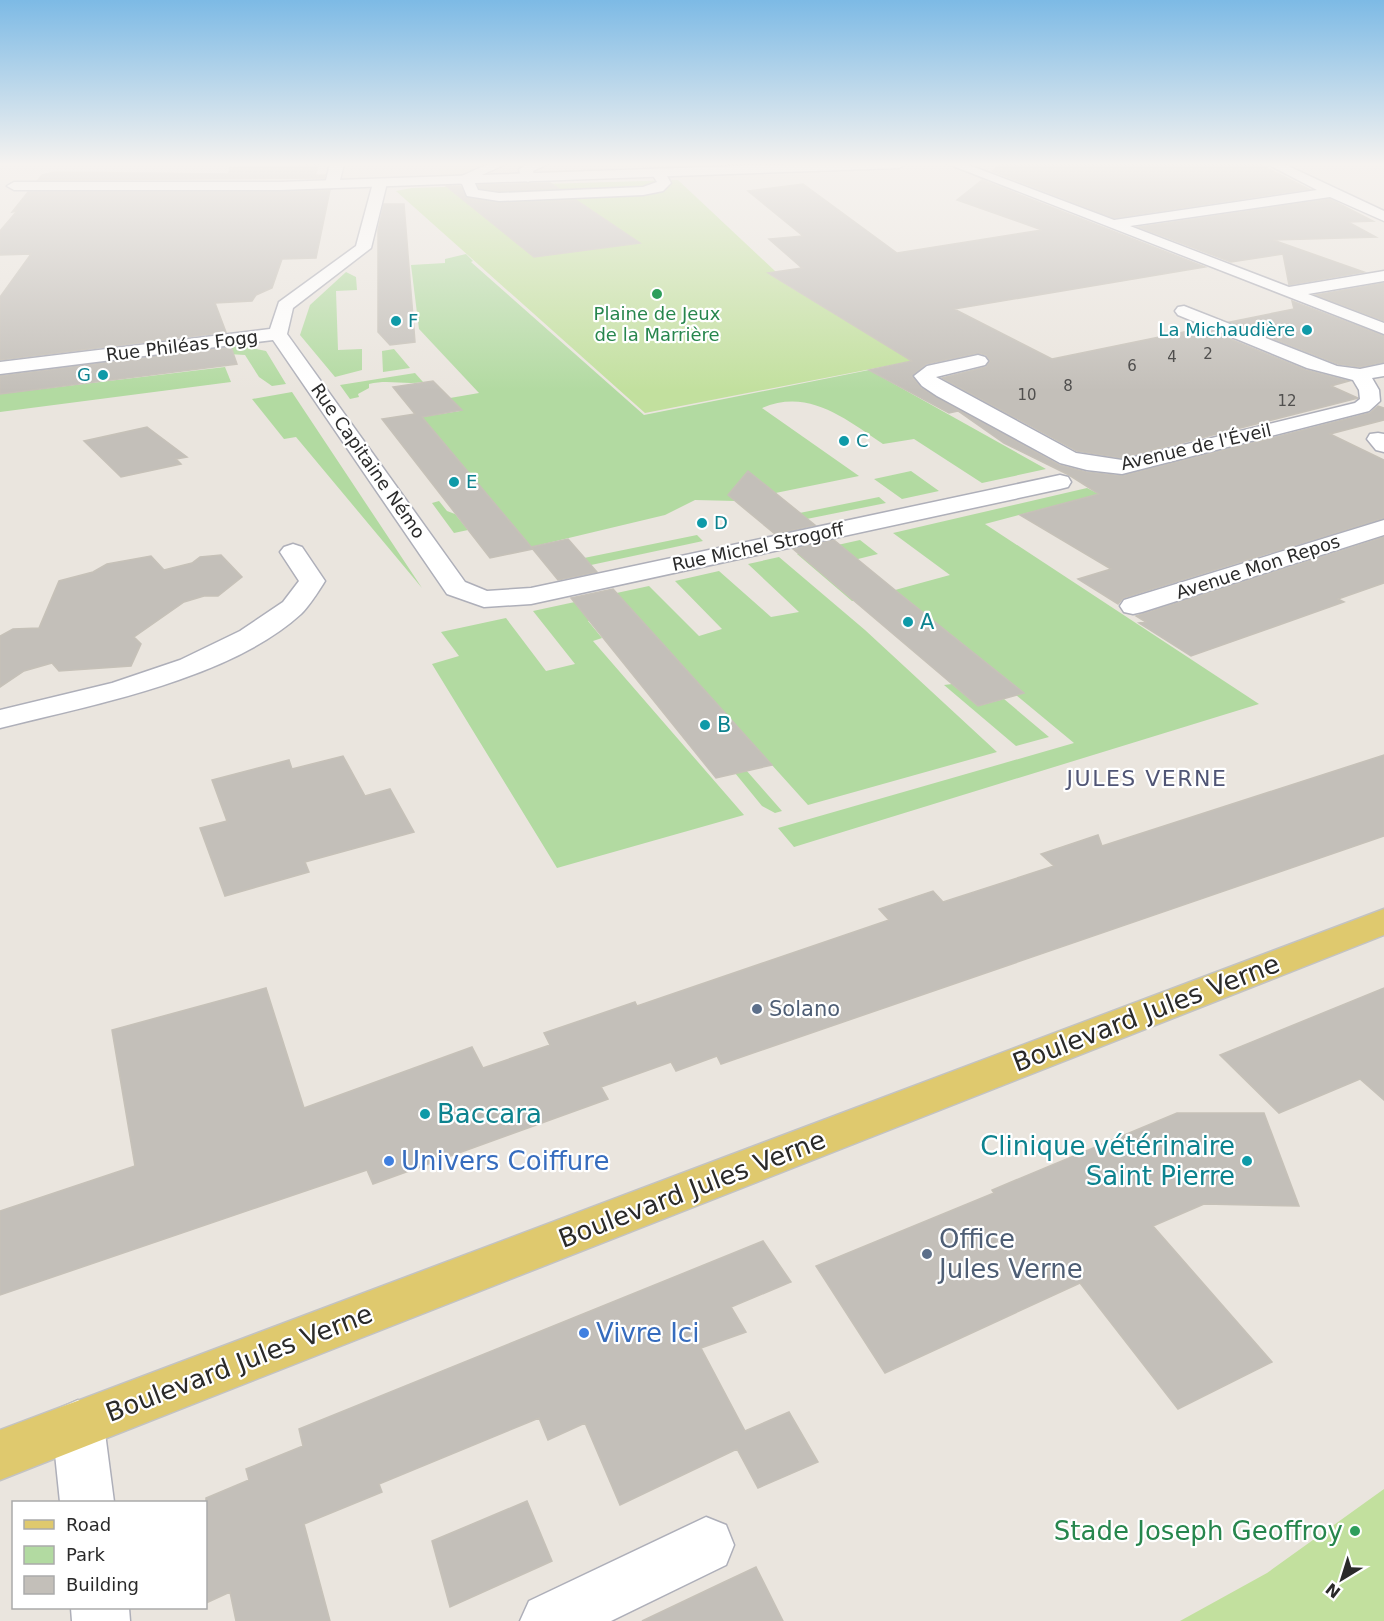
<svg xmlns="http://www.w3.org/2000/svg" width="1384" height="1621" font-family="'DejaVu Sans',sans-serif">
	<rect width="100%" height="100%" fill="#eae5de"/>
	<path fill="#eae2cf" d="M440,164H496L461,176L439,177Z"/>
	<path fill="#b2daa1" d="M466,254L473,261L471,262L644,415L869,370L1046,469L982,483L914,439L883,444C845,419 809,388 762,408L859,476L736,501L695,500L665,515L531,547L422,417L460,411L450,398L479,393L419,329L411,265L445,263V259Z
		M346,272L356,277L357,290L336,291L338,350L362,349V370L335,377L300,335L310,305Z
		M242,346L266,351L286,384L272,386L259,377L245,355L195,352Z
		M394,349L410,368L383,372L382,351Z
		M225,367L231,382L0,412V394Z
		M415,373L423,382C404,385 388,379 369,384V388L358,394L359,397L350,399L340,385Z
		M292,392L422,588L296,437L284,439L252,399Z
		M911,471L939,491L902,499L874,479Z
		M1087,488L1099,494L985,524L1259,704L794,847L778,828L1074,743L1016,695L1023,692L895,590L950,575L893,533Z
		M879,497L886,503L767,527L760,521Z
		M439,501L447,511L455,514L468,530L454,533L432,503Z
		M697,535L703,541L591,565L584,558Z
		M860,540L878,554L818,569L855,601H852L797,554Z
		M779,557L865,630L997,752L808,805L633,611L588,621L602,638L593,641L744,815L557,868L432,664L459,656L441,632L506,618L546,671L575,664L533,611L649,586L699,636L722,629L675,581L719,571L771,617L799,612L748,564Z
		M952,684L978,706L1004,699L1049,737L1016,746L944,685Z
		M746,770L782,811L775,813L762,806L735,773Z"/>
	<path fill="#c2e09e" d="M678,180L776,272L769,274L912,361L645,413L396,191L412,188Z
		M1384,1489V1621H1180L1267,1573Z"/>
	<path fill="#c3bfb9" stroke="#c6c1b8" stroke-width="1.5" d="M1001,164H1259L1309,189L1114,218L992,171Z
		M319,165L315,175H325L324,178L38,180L42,175L55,172L229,174L230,168Z
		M982,180L1205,267L954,309L1052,359L1203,328L1306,370L1349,381L1331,386L1358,398L1122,458L1077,451L942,378L986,367L990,361L986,355L978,353L926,364L912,376L921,388L1059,465L1086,472L1122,476L1370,413L1378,406L1384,408V420L1330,434L1384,460V518L1123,598L1118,604L1078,579L1111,569L1020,515L1099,494L1069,475L1004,443L958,411L949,413L869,370L912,361L768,273L802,268L769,239L803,236L748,191L803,184L897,253L1042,230L957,200Z
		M550,183L558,188L499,191L480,188L478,185Z
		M446,186H460L467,198L499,203L576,200L640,243L534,257Z
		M330,190L316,258L282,259L272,288L256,295L252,301L215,303L226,332L0,360V297L31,254L0,255V231L17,211L12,212L28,192Z
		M1330,199L1373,221L1348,222L1376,237L1273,240L1364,272L1289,285L1283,254L1231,262L1139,227Z
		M384,204H404L415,342L390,345L378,332V230Z
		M1384,283V321L1316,295Z
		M1292,301L1384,336V362L1360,367L1338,364L1230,322L1294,309Z
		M231,347L237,364L0,394V376Z
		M433,381L462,410L422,417L533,549L490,558L382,419L415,414L393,387Z
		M147,427L187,457L176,459L181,464L121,477L84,441Z
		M748,471L815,525L775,534L728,495Z
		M1384,537V583L1338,599L1344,602L1191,656L1139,623L1146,622L1136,616Z
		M568,539L597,572L558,580L531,547Z
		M834,540L895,590L1024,693L978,706L793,549Z
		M221,555L242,577L218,596H204L184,602L134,637L141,644L131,666L59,671L52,663L24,671L0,687V636L13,629L39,628L59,581L93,572L107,564L151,556L164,570L192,563L200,557Z
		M613,589L663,644L772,765L716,778L571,598Z
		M1384,755V836L721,1064L717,1056L676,1071L671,1062L601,1087L608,1099L373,1184L367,1170L0,1295V1211L135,1166L112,1030L266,988L304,1108L472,1047L483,1068L550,1045L544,1033L635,1002L637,1006L889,920L879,909L933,891L943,902L1054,866L1041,854L1098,835L1102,846Z
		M343,756L365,796L390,789L414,832L305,862L309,872L225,896L200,828L227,821L212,780L289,760L292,769Z
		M1384,988V1100L1360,1079L1279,1113L1220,1055Z
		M1177,1113H1264L1299,1206L1204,1204L1153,1226L1272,1362L1178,1409L1080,1283L885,1373L816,1266L994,1193L992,1190Z
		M763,1241L791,1282L731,1307L746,1332L701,1348L745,1431L789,1412L818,1462L758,1488L737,1449L620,1505L585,1423L548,1440L539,1418L379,1484L382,1492L304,1524L330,1621H236L230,1592L206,1603V1498L249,1480L246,1469L303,1446L299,1429Z
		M527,1501L552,1561L450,1607L432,1541Z
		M756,1567L783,1621H642L722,1583Z"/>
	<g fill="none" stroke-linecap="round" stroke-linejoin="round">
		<defs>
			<path id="street" d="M330,164H344L339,184L332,188L325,184Z
				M488,164H506L473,179L478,190L499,193L643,187L657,182L652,174L659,170L664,171L671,183L663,191L643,195L499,201L467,196L462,184L453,180Z
				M529,164H548L533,171L535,178L528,182L521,178L519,169Z
				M948,164H966L1114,220L1317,190L1267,164H1284L1384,211V221L1330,197L1130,226L1289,287L1384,271V281L1308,294L1384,323V334Z
				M380,179L387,183L371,248L293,308L287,334L465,582L487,591L531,588L1060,475L1068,477L1071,482L1068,487L1060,489L531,604L484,607L447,594L273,340L0,374V362L270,329L279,302L356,246L373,183Z
				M1184,306L1337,366L1360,369L1384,364V376L1372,378L1379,390L1380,401L1369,411L1122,474L1087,470L1060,463L937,396L922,386L914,376L927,366L978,355L985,357L988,361L985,365L936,377L1076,453L1122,460L1355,403L1360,399L1359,390L1353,380L1307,368L1178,315L1175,311L1178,307Z
				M1378,433L1384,434V452L1376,450L1367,439L1370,434Z
				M1384,520V535L1142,612L1133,614L1124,612L1120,606L1124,600Z
				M293,544L302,547L325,581C318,592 310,605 301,614C230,679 92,705 0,728V710L112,683L180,660L240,631L283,602L299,581L280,552L284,547Z
				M78,1400L96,1408L104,1425L114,1502H60L52,1425L60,1408Z
				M706,1517L726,1525L734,1545L726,1565L611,1621H520L529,1601Z
				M71,1608H129L130,1621H72Z"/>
			<path id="secondary" d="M795,164H906L899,168L280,190H14L7,186L14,182H280Z"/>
			<path id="primary" d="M1384,909V935L0,1480V1430Z"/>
		</defs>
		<use href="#street" stroke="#aeafb9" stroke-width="3"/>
		<use href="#secondary" stroke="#aeafb9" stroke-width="3"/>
		<use href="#primary" stroke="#c3c3c3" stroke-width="3"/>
		<use href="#street" fill="#fff" fill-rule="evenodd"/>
		<use href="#secondary" fill="#fff" fill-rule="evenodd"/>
		<use href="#primary" fill="#dfc96e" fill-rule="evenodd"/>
	</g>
	<linearGradient id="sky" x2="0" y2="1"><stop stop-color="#7dbae5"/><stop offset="0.42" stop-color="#f6f3f0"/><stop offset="1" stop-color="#f6f3f0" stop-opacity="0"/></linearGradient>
	<rect width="1384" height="391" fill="url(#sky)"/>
	<g fill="#2e9e5b" stroke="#fff" stroke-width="2">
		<circle cx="657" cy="294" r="6"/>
		<circle cx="1355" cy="1531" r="6"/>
	</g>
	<g fill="#0f9aa8" stroke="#fff" stroke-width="2">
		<circle cx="396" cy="321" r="6"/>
		<circle cx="1307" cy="330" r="6"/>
		<circle cx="103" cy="375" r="6"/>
		<circle cx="844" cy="441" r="6"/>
		<circle cx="454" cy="482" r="6"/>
		<circle cx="702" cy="523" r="6"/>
		<circle cx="908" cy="622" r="6"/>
		<circle cx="705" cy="725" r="6"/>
		<circle cx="425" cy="1114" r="6"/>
		<circle cx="1247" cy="1161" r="6"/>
	</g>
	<g fill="#5c6f8a" stroke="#fff" stroke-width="2">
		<circle cx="757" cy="1009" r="6"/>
		<circle cx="927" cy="1254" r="6"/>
	</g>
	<g fill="#3f7fe0" stroke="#fff" stroke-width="2">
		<circle cx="389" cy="1161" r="6"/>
		<circle cx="584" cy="1333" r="6"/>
	</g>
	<g text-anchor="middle" stroke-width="4.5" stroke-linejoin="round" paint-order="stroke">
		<g font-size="15" fill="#504f4e">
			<text x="1208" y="359">2</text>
			<text x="1172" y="362">4</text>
			<text x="1132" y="371">6</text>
			<text x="1068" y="391">8</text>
			<text x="1027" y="400">10</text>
			<text x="1287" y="406">12</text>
		</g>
		<g font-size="18" fill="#27864d" stroke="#fff">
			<text x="657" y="320">Plaine de Jeux<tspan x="657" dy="21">de la Marrière</tspan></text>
		</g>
		<g font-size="18" fill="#0d838f" stroke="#fff" text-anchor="start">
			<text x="408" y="327">F</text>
			<text x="1295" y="336" text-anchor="end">La Michaudière</text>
			<text x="91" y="381" text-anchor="end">G</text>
			<text x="856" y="447">C</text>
			<text x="466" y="488">E</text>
			<text x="714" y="529">D</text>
		</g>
		<g font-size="18" fill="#2a2a2a" stroke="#fff">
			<text transform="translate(182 346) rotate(-7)" y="6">Rue Philéas Fogg</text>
			<text transform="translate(1196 447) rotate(-13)" y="6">Avenue de l'Éveil</text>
			<text transform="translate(368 461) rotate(55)" y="6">Rue Capitaine Némo</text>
			<text transform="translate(758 547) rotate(-12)" y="6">Rue Michel Strogoff</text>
			<text transform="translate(1258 567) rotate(-18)" y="6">Avenue Mon Repos</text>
		</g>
		<g font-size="21" fill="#0d838f" stroke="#fff" text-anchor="start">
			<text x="920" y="629">A</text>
			<text x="717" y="732">B</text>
		</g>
		<g font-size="21" fill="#4e5e75" stroke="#fff" text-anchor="start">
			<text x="769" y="1016">Solano</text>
		</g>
		<g font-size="22" letter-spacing="1.5" fill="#505575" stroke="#fff">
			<text x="1147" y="786">JULES VERNE</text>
		</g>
		<g font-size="26" fill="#2a2a2a" stroke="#fff">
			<text transform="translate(1146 1013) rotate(-21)" y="9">Boulevard Jules Verne</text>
			<text transform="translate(692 1189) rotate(-21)" y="9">Boulevard Jules Verne</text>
			<text transform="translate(239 1363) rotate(-21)" y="9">Boulevard Jules Verne</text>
		</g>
		<g font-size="26" fill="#0d838f" stroke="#fff" text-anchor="start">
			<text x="437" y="1123">Baccara</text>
			<text x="1235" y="1155" text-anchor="end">Clinique vétérinaire<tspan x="1235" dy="30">Saint Pierre</tspan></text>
		</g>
		<g font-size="26" fill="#366cbe" stroke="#fff" text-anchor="start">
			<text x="401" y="1170">Univers Coiffure</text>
			<text x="596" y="1342">Vivre Ici</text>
		</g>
		<g font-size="26" fill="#4e5e75" stroke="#fff" text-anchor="start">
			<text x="939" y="1248">Office<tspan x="939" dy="30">Jules Verne</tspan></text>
		</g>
		<g font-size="26" fill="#27864d" stroke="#fff" text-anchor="end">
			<text x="1343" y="1540">Stade Joseph Geoffroy</text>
		</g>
	</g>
	<rect x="12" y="1501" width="195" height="108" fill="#ffffff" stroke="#aaaaaa" stroke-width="1.5"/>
	<rect x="24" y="1520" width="30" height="9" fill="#dfc96e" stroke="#aaaaaa" stroke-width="1.5"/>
	<text x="66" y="1531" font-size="18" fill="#2a2a2a">Road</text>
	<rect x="24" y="1546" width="30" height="18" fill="#b2daa1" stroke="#aaaaaa" stroke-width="1.5"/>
	<text x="66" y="1561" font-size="18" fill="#2a2a2a">Park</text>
	<rect x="24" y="1576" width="30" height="18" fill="#c3bfb9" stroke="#aaaaaa" stroke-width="1.5"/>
	<text x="66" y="1591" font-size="18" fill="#2a2a2a">Building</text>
	<g transform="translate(1342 1579) rotate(218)" stroke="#ffffff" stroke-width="4.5" paint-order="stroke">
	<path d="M0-4.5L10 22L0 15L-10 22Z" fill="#2a2a2a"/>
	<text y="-9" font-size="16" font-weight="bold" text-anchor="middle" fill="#2a2a2a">N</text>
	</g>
</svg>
